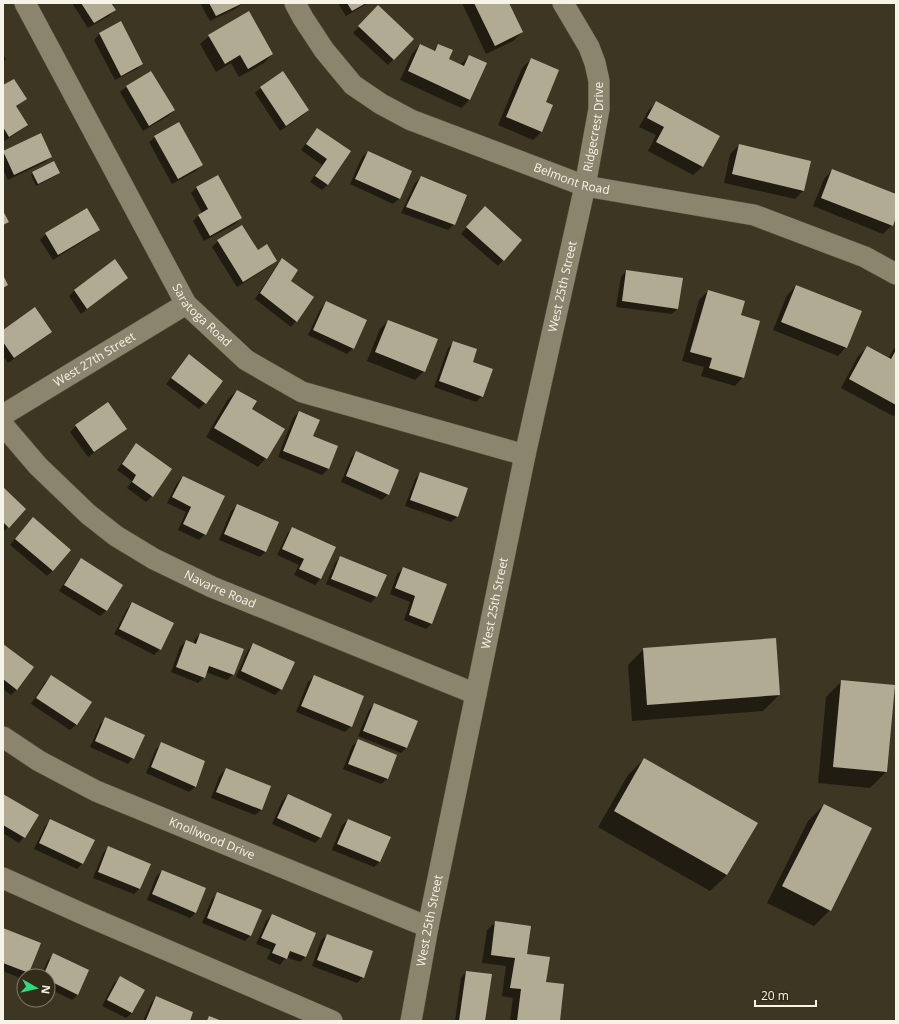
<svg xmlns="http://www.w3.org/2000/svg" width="899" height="1024" font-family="'Open Sans',sans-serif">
	<rect width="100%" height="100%" fill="#3c3622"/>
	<path fill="#0007" d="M72,3H110L114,10L109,16L88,28Z
		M200,3H242L237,8L210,21Z
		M338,3H368L346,16Z
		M462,3H508L522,32L513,41L486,54Z
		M378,7L412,39L388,65L353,33Z
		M121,23L142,63L137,69L115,80L94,40L99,34Z
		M209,36L272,54L264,63L239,77L231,63L216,72L200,44Z
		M420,45L433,51L438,45L447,60L460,65L469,56L470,99L461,108L400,80L412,54Z
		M3,54L6,59L3,63Z
		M531,59L542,131L533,140L498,125L522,68Z
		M150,72L174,110L168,116L143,131L120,92L126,87Z
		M3,87L25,99L16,107L27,125L21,130L3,142Z
		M261,88L308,110L302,116L280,131L255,93Z
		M656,102L719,136L702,167L693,175L648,151L656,135L639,127L648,111Z
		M317,129L350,151L328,184L322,190L310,182L322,165L301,150L312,135Z
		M155,137L201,165L196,171L172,184L149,142Z
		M739,145L804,190L795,199L724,183L730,154Z
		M3,152L51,157L45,162L8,180L3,169Z
		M368,152L411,172L399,199L393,204L350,184L362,157Z
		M832,170L896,195V214L892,225L883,234L813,206L824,179Z
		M33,173H59L57,175L36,186L31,175Z
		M421,177L454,224L448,230L401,213L415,183Z
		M197,187L241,218L235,224L204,241L193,221L199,215L202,213L191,193Z
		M479,213L521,240L498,266L461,234Z
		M99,230L93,235L53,260L40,240L46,234Z
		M218,241L257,251L276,261L270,266L237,287L212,247Z
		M282,259L290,282L296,321L291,327L255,299L277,265Z
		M114,260L127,277L121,283L81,314L69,296L74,291Z
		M626,271L677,309L672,314L616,307L621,277Z
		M796,286L846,347L838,356L773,330L787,295Z
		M708,291L740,316L743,377L735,386L701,376L704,367L682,361L699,300Z
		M326,302L353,348L347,354L308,335L321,308Z
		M388,321L424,371L415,380L367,361L380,329Z
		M3,331L51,332L45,337L8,363L3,356Z
		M454,342L471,362L482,396L476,402L434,387L448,348Z
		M896,345V414L893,416L841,388L858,356L867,348L888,359Z
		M189,356L205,403L199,409L166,384L183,361Z
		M237,391L251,410L266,458L258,467L206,437L228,399Z
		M299,412L312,436L337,446L328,469L322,475L278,457L293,418Z
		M76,426L125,429L120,434L88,457L70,432Z
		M137,444L171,469L152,496L146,502L127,488L132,481L117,470L131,450Z
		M356,452L388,494L382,500L341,482L351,458Z
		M420,473L457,517L451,522L405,506L415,479Z
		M183,477L205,534L199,540L178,530L186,512L167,503L177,483Z
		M3,488L8,527L3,532Z
		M237,506L265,552L260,557L219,540L231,511Z
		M27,524L53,570L47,576L10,545Z
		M292,528L335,547L320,579L315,585L294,575L299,565L277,555L287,534Z
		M340,557L385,575L376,597L371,603L326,584L335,563Z
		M81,559L122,585L106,611L100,616L59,591L76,565Z
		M403,568L432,623L426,629L404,620L410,602L390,594L397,574Z
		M132,603L160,649L154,655L114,634L127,609Z
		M200,634L233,674L227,680L206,672L204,677L198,683L171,672L180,647L186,641L193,644L195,639Z
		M254,644L281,689L275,695L236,677L248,650Z
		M3,645L17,689L11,695L3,689Z
		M644,649L779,695L763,711L632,721L628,665Z
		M51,677L91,703L76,725L70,730L31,704L45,682Z
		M314,677L351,726L345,732L296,712L308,682Z
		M842,681L886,772L870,788L818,783L826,697Z
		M374,704L406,748L401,753L358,736L369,710Z
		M105,719L133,758L128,764L90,747L100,724Z
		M358,741L396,756L387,779L381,784L343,769L352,746Z
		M162,743L195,787L189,792L146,773L156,749Z
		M644,759L727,875L710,891L598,827L628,775Z
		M226,769L270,787L261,810L255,815L211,798L220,775Z
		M3,795L24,837L19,843L3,833Z
		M288,795L331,814L320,838L315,843L272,824L282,801Z
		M824,805L830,910L814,926L767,903L808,821Z
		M51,820L83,863L77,869L34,849L45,826Z
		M348,820L379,862L374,867L332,850L342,825Z
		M108,848L149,865L139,889L134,894L93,878L103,853Z
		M162,871L195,913L190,918L147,900L156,877Z
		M218,894L251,935L245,941L202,923L212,899Z
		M272,915L305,957L300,962L286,957L280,965L267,959L271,950L256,944L266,921Z
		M496,922L526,955L545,983L559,1021H510L513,998L502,996L506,966L482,963L487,930Z
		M3,929L40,944L28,973L22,979L3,971Z
		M327,935L363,977L357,983L312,966L321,940Z
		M54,955L78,994L72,1000L48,988V976H41L48,960Z
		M466,972L484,1021H455L461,978Z
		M120,978L132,1013L126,1018L102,1006L114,983Z
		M156,997L192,1013L188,1021H143L151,1003Z"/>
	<path fill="#b2ab94" d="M81,3H111L116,10L94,23Z
		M209,3H243L216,16Z
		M347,3H366L352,11Z
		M474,3H509L523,32L495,46Z
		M378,5L414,39L394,60L358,26Z
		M249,11L273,54L248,69L240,55L225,64L208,35Z
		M121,21L143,64L121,76L99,33Z
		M420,44L435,51L438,44L453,50L449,59L464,66L469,55L487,63L470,100L408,71Z
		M531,58L559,70L546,102L553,105L542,132L506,117Z
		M151,71L175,110L149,126L126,86Z
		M283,71L309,110L286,126L260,87Z
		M14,79L27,99L16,106L28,125L9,137L3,127V85Z
		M656,101L720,136L703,167L656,142L664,127L647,118Z
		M179,122L203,165L178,179L154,136Z
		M317,128L351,151L328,185L315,176L327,159L306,144Z
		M41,133L52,157L14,175L3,151Z
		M739,144L811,161L804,191L732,174Z
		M368,151L412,171L400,199L355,179Z
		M54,161L60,173L38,184L32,172Z
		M832,169L896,194V217L893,226L821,198Z
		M218,175L242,218L210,236L198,215L208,209L196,187Z
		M421,176L467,195L455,225L406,207Z
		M485,206L522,240L504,261L466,227Z
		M87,208L100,230L58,255L45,233Z
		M3,211L9,222L3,225Z
		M242,225L258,250L267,244L277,261L243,282L217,240Z
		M282,258L298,270L291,281L314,297L297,322L260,293Z
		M115,259L128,278L87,309L74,290Z
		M626,270L683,278L678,309L622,301Z
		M3,275L8,285L3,288Z
		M796,285L862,311L847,348L781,322Z
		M708,290L745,301L741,315L760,321L744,378L709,368L712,358L690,352Z
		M326,301L367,320L354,349L313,330Z
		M35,307L52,332L14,358L3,342V330Z
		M388,320L438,339L425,372L375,352Z
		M453,341L477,349L473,362L493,369L483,397L439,381Z
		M867,346L891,359L896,350V405L849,379Z
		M189,354L223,381L206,404L171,378Z
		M237,390L257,401L252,409L285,429L267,459L214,428Z
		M108,402L127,429L94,452L75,425Z
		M299,411L320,420L313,436L338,446L329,469L283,451Z
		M136,443L172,469L153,497L132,482L136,475L122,464Z
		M356,451L399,470L389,495L346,476Z
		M420,472L468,488L458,517L410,500Z
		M183,476L225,496L206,535L183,524L191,507L172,497Z
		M3,487L26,509L9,528L3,522Z
		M237,504L279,522L266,552L224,534Z
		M33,517L71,550L53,571L15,539Z
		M292,527L336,547L321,579L299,569L304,559L282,549Z
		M340,556L387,575L377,597L331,579Z
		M81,558L123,585L107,611L64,585Z
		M403,567L447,584L432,624L409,615L415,596L395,588Z
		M132,602L174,623L161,650L119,629Z
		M200,633L244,649L234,675L209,666L205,678L176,667L186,640L196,644Z
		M776,638L780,695L647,705L643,648Z
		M253,643L295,662L282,690L241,671Z
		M3,644L34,667L17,690L3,679Z
		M51,675L92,702L77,725L36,698Z
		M314,675L364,696L352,727L301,706Z
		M841,680L895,685L887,772L833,767Z
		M374,703L418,721L407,748L363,731Z
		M105,717L145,735L134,759L95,741Z
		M358,739L397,755L388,779L348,764Z
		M161,742L205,761L196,787L151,767Z
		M644,758L758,823L727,875L614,811Z
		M226,768L271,786L262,810L216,792Z
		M3,794L39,815L25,838L3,825Z
		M288,794L332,814L321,838L277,818Z
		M824,804L872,828L831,911L782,886Z
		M50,819L95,840L83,864L39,843Z
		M348,819L391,837L380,862L337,844Z
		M108,846L151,864L140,889L98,872Z
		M162,870L206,888L196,913L152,894Z
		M217,892L262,910L251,936L207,918Z
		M272,914L316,933L306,957L290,951L287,959L272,953L276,944L261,938Z
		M495,921L531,926L527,954L550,957L546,982L564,984L560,1021H517L521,989L510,988L515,958L491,955Z
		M3,928L41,943L29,973L3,963Z
		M327,934L373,951L364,978L317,960Z
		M53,953L89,970L78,995L48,980V976H43Z
		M466,971L492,974L485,1021H459Z
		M120,976L145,990L132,1013L107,1000Z
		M156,996L193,1012L190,1021L146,1020Z
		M209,1016L222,1021H207Z"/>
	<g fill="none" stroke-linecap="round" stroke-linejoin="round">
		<defs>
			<g id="minor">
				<path id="s1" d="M25,3L186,304L246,360L302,392L525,455"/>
				<path id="s2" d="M295,3L303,18L324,50L353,85L381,104L411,120L585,186L754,215L865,257L896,274"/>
				<path id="s3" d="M3,415L186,304"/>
				<path id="s4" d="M3,425L38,466L88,514L116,536L154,559L212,587L476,694"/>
				<path id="s5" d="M3,737L39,761L96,791L428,927"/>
				<path d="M3,878L85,915L332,1021"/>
				<path id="s6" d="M411,1021L428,927L476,694L525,455L585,186L599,109V81L595,63L589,47L563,3"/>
			</g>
		</defs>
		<use href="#minor" stroke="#5a5543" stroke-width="22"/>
		<use href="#minor" stroke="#8b856e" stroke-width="21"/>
	</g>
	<g text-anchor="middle" stroke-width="4" stroke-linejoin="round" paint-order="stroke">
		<g font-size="12" fill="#f6f3e7" stroke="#322c18">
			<text dy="4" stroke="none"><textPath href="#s6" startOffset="913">Ridgecrest Drive</textPath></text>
			<text dy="4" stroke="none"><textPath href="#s2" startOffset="340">Belmont Road</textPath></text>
			<text dy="4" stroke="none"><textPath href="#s6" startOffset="750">West 25th Street</textPath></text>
			<text dy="4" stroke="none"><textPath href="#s1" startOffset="360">Saratoga Road</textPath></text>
			<text dy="4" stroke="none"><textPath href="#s3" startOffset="107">West 27th Street</textPath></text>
			<text dy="4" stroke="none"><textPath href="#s4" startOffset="276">Navarre Road</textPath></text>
			<text dy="4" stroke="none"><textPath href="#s6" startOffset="426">West 25th Street</textPath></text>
			<text dy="4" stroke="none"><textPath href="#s5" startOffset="233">Knollwood Drive</textPath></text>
			<text dy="4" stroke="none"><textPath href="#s6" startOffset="102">West 25th Street</textPath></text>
		</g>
	</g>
	<rect width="899" height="1024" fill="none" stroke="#f6f3e7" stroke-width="8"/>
	<g transform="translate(36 988) rotate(98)"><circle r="19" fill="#322c18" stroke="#807c6b"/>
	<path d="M0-3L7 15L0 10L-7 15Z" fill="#30d883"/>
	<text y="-6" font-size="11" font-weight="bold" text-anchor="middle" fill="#f6f3e7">N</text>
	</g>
	<path d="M755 1000v6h61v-6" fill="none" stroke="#f6f3e7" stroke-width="2"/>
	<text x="761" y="1000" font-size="12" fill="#f6f3e7" stroke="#322c18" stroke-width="3" paint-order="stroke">20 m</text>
</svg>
